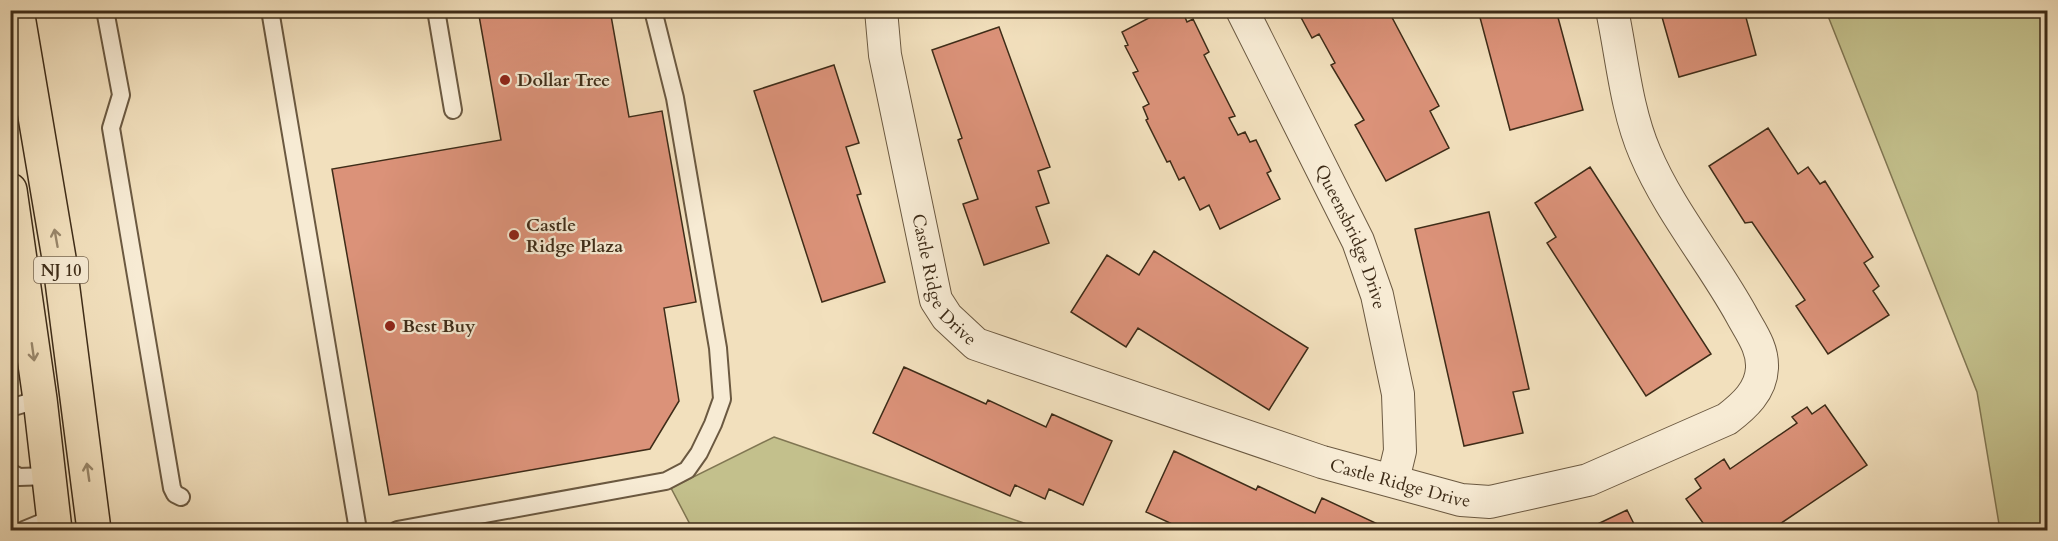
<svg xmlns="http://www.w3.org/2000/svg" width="2058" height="541" font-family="Cardo,serif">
	<rect width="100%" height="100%" fill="#f2e0bd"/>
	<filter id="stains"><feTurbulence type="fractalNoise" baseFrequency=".00333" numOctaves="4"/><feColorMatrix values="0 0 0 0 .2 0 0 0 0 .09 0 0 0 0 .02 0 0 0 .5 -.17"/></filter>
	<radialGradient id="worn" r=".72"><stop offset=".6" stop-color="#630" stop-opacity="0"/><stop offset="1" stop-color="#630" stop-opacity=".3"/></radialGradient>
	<path fill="#c3c08c" stroke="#807652" stroke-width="1.5" d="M1826,11H2047V530H2000L1977,392Z
		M774,437L1044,530H693L671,488Z"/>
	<path fill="#db9279" stroke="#3e2c18" stroke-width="1.5" d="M478,10H610L629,117L662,111L696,302L664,308L679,401L650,449L389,495L332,169L501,140Z
		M1164,10H1182L1187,22L1193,19L1209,52L1204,55L1235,116L1229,118L1238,135L1245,132L1250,142L1256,140L1271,171L1267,173L1280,199L1220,229L1209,205L1200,210L1184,177L1179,180L1170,161L1167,162L1146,120L1148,119L1143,107L1149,104L1133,73L1138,71L1125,46L1128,45L1122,32Z
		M1297,10H1388L1439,106L1430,111L1449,148L1386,181L1355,125L1364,120L1331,65L1335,63L1319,34L1312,38Z
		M1478,10H1556L1583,110L1510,130Z
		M1660,10H1744L1756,55L1679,77Z
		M999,27L1050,167L1038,171L1049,203L1036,207L1049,243L984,265L963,204L978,199L958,140L962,138L932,50Z
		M834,65L859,143L846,147L861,194L857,195L885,282L822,302L754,91Z
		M1768,128L1798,174L1808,167L1820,184L1825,181L1873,257L1864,263L1879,286L1873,291L1889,315L1828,354L1796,306L1805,300L1752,222L1745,223L1709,166Z
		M1590,167L1711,354L1646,396L1547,243L1556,237L1535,203Z
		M1489,212L1529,389L1513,392L1523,433L1464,446L1415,229Z
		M1154,251L1308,348L1269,410L1138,328L1126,347L1071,312L1107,255L1139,275Z
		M904,367L986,404L988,400L1046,427L1052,414L1112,441L1083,505L1049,489L1045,499L1015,485L1010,496L873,433Z
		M1825,405L1867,465L1771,530H1708L1686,499L1701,488L1695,479L1724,459L1730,469L1797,423L1792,417L1807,407L1812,414Z
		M1174,451L1256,490L1258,486L1315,513L1322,498L1382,526L1380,530H1185L1146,512Z
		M1627,510L1637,530H1568L1581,524L1585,530Z"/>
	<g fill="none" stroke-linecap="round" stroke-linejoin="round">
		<defs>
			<path id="service" d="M105,10L121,95L111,128L172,488L175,494L181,497
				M270,10L358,530
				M436,10L453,110
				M10,408L40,399
				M10,472L19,477L49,476
				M24,530L53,518
				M397,530L666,481L687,470L699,453L713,424L722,399L718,348L675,98L653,10"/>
			<g id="minor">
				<path id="s1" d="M881,10L885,55L936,300L947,317L976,344L1322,462L1461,500L1490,502L1588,480L1727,419C1744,406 1761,391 1762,368C1763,347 1750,331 1741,314C1711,260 1669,210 1645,153C1626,109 1622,57 1612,10"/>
				<path id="s2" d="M1242,10L1358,241L1377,295L1398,394L1400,451L1393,480"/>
			</g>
			<path id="primary" d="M17,10L59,258L94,530
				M10,190L40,399L55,530"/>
		</defs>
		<use href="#service" stroke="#6b5941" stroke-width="20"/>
		<use href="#minor" stroke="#6b5941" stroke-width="34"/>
		<use href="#primary" stroke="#3e2c18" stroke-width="36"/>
		<use href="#service" stroke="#f7ebd4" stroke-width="16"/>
		<use href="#minor" stroke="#f7ebd4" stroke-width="32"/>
		<use href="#primary" stroke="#f2e0bd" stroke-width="33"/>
	</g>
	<defs><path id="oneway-shaft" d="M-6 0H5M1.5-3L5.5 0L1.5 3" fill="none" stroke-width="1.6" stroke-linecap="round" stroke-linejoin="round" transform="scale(1.5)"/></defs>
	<g stroke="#98866a">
		<use href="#oneway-shaft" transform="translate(56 238) rotate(-100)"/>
		<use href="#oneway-shaft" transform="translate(33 352) rotate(82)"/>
		<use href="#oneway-shaft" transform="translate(88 472) rotate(-98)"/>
	</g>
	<g fill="#8f2418" stroke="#f7ebd4" stroke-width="2">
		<circle cx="505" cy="80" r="6"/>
		<circle cx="514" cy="235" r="6"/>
		<circle cx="390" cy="326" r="6"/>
	</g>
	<g text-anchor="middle" stroke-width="4.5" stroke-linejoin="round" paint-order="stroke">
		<rect fill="#f7ebd4" stroke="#766550" stroke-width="1.5" x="34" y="257" width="54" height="26" rx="4.5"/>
		<g font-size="16" font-weight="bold" fill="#3e2c18">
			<text x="61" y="276">NJ 10</text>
		</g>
		<g font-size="18" font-weight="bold" fill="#3e2c18" stroke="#f7ebd4" text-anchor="start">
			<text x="517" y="86">Dollar Tree</text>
			<text x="526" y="231">Castle<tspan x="526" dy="21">Ridge Plaza</tspan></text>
			<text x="402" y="332">Best Buy</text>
		</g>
		<g font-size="18" fill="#3e2c18" stroke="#f7ebd4">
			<text dy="6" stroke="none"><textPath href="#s2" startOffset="252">Queensbridge Drive</textPath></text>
			<text dy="6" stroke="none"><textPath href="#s1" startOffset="280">Castle Ridge Drive</textPath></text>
			<text dy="6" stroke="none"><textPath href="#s1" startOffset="802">Castle Ridge Drive</textPath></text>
		</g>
	</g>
	<rect width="2058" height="541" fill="none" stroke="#f2e0bd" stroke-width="36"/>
	<rect x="12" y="12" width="2034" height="517" fill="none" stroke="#3e2c18" stroke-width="3"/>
	<rect x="18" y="18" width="2022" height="505" fill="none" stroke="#3e2c18" stroke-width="1.5"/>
	<rect width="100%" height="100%" filter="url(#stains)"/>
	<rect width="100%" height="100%" fill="url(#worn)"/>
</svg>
